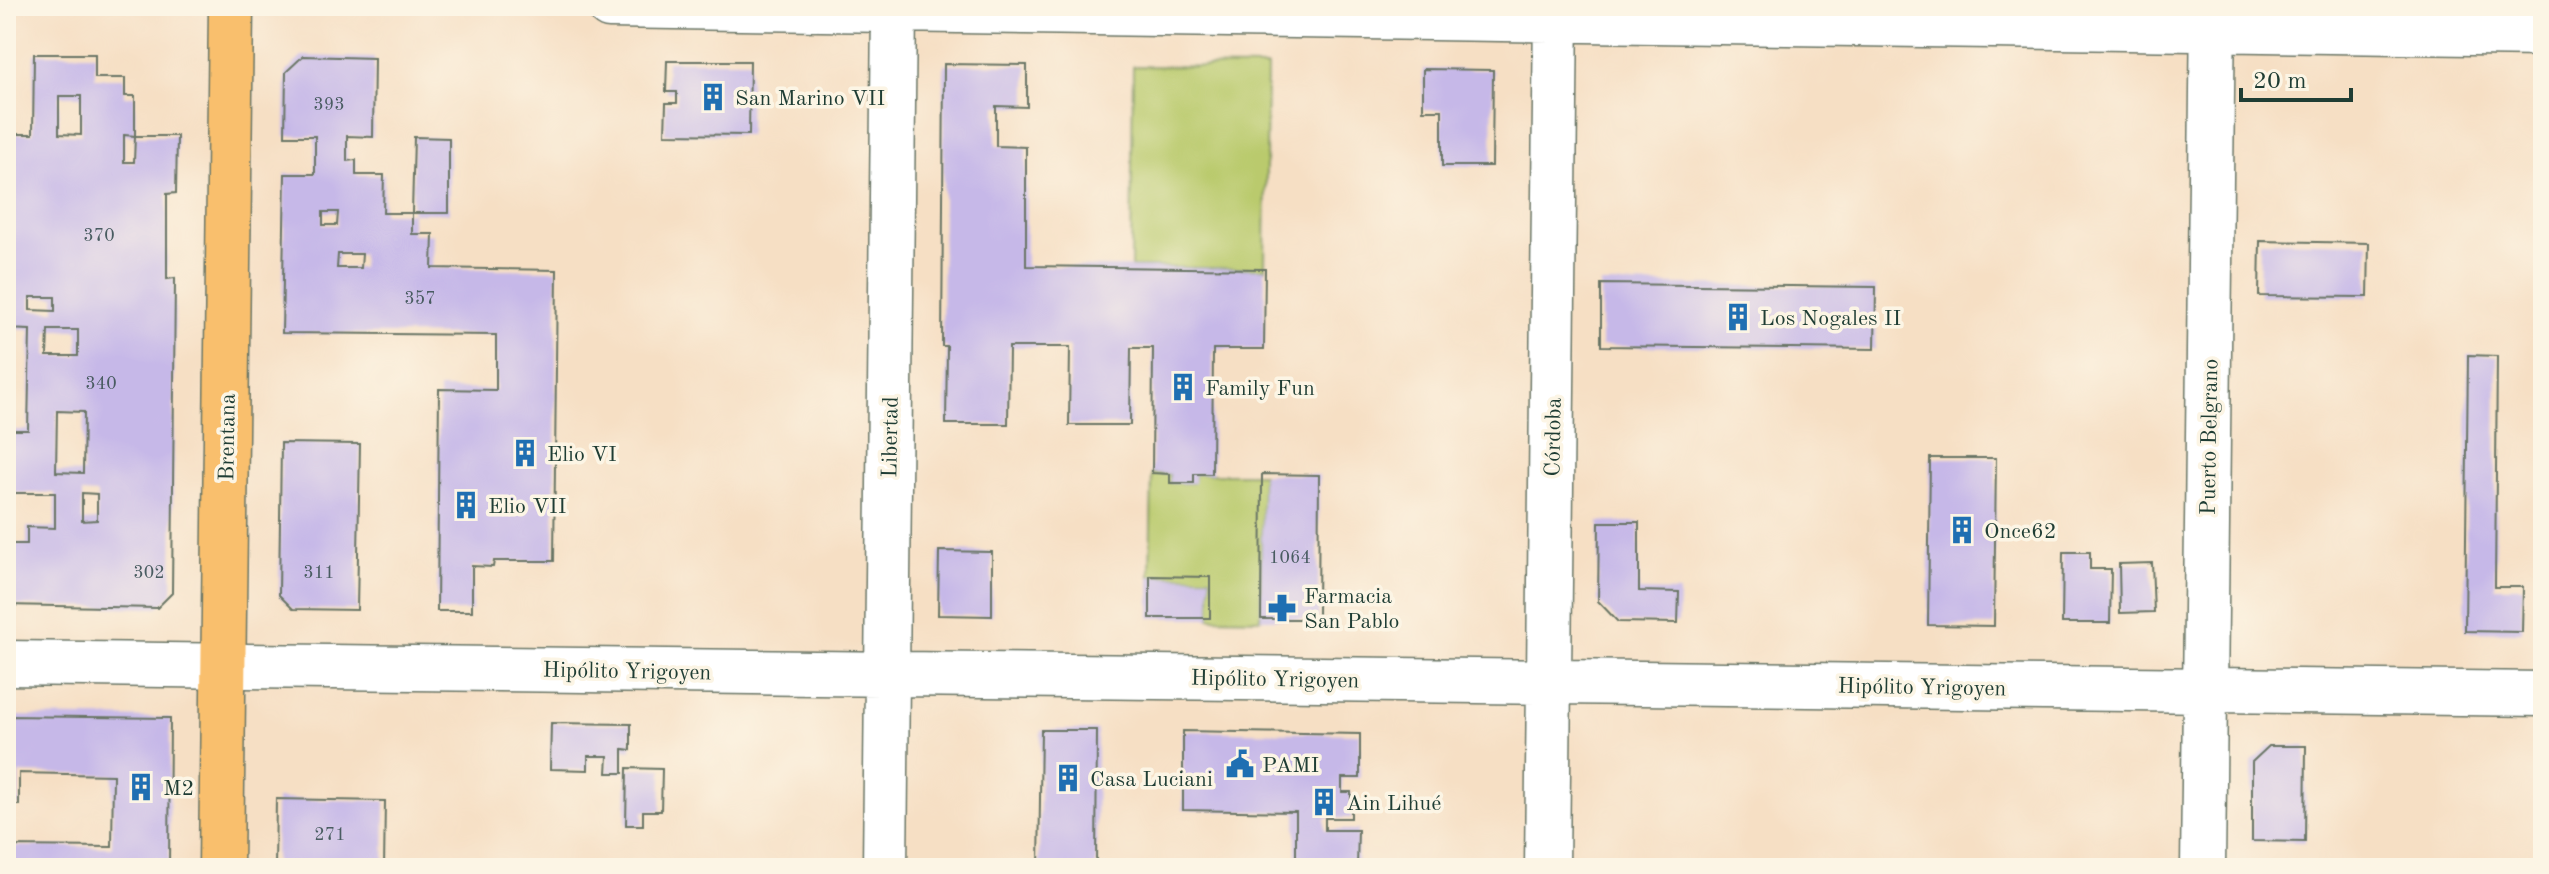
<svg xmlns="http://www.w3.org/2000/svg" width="2549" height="874" font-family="'Old Standard TT',serif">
	<rect width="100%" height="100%" fill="#fcf5e5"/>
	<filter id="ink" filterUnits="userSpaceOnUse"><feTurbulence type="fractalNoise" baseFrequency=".0125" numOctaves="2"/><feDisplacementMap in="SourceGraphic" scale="16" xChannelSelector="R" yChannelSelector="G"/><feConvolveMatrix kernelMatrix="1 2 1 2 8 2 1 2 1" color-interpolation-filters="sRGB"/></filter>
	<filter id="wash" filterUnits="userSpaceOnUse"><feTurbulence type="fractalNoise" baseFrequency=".006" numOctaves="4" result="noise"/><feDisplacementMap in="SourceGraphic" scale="32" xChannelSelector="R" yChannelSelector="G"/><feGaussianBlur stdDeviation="1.8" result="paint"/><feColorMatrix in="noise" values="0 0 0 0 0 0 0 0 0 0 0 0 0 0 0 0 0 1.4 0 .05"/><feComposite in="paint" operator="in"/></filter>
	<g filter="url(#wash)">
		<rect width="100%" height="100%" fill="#f6dfc4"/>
		<path fill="#baca6d" stroke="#6c8450" stroke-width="2" d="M1133,66L1267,67L1265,269L1131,267Z
			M1152,473L1170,474V483H1193L1194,474H1262L1261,619L1210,618V577L1150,576Z"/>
		<g id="blocks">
			<path fill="#c6b8e8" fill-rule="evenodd" d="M34,54H95V78H125V96H135V136H177L176,193L167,194V279L175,278L172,593L157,608L6,605V544H27V527L55,528V493H9V532H6V430H28L30,330L6,329V134H33ZM59,96H81V135L59,134ZM124,135L135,136L134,162H124ZM30,297H55V311L30,310ZM48,330H78V356H47ZM57,411L84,412L83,473L56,472ZM82,493L97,494V520L82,521Z
				M303,56L374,58L373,137L347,136V161L356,160V175H384L383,213H412V234H433L432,268L557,270L554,561H494L493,567L472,566V611H437L439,389L496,390V335L282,333L285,174H315V136H285L286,72ZM323,212H338L337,225H323ZM338,254H362L361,268H337Z
				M667,61H750L749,135L665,134L666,103H677V92H666Z
				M944,64L1027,65V107L996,106V146L1026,147V266L1265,269L1264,349H1213L1212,474H1194V483H1170V474L1152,473L1153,348H1131L1130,425H1069L1070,347H1009L1008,424H946L947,346H942Z
				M1423,69L1493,70L1492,166H1442V110H1423Z
				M414,137L449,138V213H412Z
				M2260,241L2369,243L2368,297L2259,296Z
				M1601,284L1876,287L1875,349L1601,346Z
				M2468,355L2497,356L2495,587H2523L2522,632L2465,631Z
				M281,443L360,444L357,610L293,609L279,595Z
				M1930,458H1996L1994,626L1928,625Z
				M1262,474L1319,475L1318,619H1261Z
				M1599,522H1639V591L1679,592L1678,623L1618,622L1598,601Z
				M939,551L992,552V616L938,615Z
				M2063,552H2090V569H2111L2110,623H2062Z
				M2152,563L2154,612L2120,613L2119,564Z
				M1150,576L1210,577V618H1150Z
				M6,716L170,718L169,868H6V846L112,847L113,775L19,773V805H6Z
				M551,723L631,724V750L623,749V773H607L608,756H588V770L550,769Z
				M1041,730H1097L1096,868H1039Z
				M1183,731L1360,734V778H1342V792H1351V818H1325V830H1358L1357,867L1296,868V812L1183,810Z
				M2269,746H2306L2305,842L2252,841V762Z
				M627,768L662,769L661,811H643V825H626Z
				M276,799L385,801L384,868H275Z"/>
		</g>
	</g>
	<g filter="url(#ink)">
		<use href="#blocks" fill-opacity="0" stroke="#6a7666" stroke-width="2"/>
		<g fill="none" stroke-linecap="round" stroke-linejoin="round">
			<defs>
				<path id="minor" d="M609,6L2543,34
					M6,663L2543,694
					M885,868L894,6
					M1547,868L1556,6
					M2203,868L2213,6"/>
				<path id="major" d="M221,868L231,6"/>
			</defs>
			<use href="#minor" stroke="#6a7666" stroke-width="47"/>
			<use href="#major" stroke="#6a7666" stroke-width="47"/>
			<use href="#minor" stroke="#fff" stroke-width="44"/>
			<use href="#major" stroke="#f9bf6d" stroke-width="44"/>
		</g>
	</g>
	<defs>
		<symbol id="building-bare" viewBox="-9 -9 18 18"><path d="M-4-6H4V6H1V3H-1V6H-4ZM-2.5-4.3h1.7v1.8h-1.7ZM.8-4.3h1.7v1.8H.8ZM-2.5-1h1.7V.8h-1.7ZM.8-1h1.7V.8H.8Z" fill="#1f6fb2" stroke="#fcf5e5" stroke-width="2.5" paint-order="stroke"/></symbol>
		<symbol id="pharmacy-bare" viewBox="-9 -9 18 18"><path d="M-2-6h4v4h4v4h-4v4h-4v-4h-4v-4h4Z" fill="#1f6fb2" stroke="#fcf5e5" stroke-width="2.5" paint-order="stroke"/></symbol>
		<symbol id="civic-bare" viewBox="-9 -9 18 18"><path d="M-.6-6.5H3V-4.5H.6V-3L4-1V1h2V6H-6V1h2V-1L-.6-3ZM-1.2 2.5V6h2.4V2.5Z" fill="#1f6fb2" stroke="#fcf5e5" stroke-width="2.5" paint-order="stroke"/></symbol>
	</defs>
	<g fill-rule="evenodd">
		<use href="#building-bare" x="693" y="77" width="40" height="40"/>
		<use href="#building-bare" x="1718" y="297" width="40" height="40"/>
		<use href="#building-bare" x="1163" y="367" width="40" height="40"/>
		<use href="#building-bare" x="505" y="433" width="40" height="40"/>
		<use href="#building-bare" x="446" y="485" width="40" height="40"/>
		<use href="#building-bare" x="1942" y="510" width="40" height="40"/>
		<use href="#pharmacy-bare" x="1262" y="588" width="40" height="40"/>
		<use href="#civic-bare" x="1220" y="744" width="40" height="40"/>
		<use href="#building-bare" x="1048" y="758" width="40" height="40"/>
		<use href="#building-bare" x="121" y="767" width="40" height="40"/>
		<use href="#building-bare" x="1304" y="782" width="40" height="40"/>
	</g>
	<g text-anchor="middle" stroke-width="7" stroke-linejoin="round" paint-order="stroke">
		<g font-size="18" fill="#495c61">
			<text x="329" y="110">393</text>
			<text x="99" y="241">370</text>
			<text x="420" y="304">357</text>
			<text x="101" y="389">340</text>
			<text x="1290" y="563">1064</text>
			<text x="149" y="578">302</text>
			<text x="319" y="578">311</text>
			<text x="330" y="840">271</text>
		</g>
		<g font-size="22" fill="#1f3d34" stroke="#fcf5e5" text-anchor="start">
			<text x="735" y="105">San Marino VII</text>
			<text x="1760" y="325">Los Nogales II</text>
			<text x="1205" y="395">Family Fun</text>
			<text x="547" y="461">Elio VI</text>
			<text x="488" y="513">Elio VII</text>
			<text x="1984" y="538">Once62</text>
			<text x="1304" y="603">Farmacia<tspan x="1304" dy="25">San Pablo</tspan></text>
			<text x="1262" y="772">PAMI</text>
			<text x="1090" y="786">Casa Luciani</text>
			<text x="163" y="795">M2</text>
			<text x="1346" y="810">Ain Lihué</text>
		</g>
		<g font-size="22" fill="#1f3d34" stroke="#fcf5e5">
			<text transform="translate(226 437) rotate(-89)" y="8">Brentana</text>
			<text transform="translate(889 437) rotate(-89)" y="8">Libertad</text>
			<text transform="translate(1552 437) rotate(-89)" y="8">Córdoba</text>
			<text transform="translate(2208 437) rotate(-89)" y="8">Puerto Belgrano</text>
			<text transform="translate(627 670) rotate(1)" y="8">Hipólito Yrigoyen</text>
			<text transform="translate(1275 678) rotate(1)" y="8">Hipólito Yrigoyen</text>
			<text transform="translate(1922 686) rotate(1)" y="8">Hipólito Yrigoyen</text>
		</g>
	</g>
	<rect width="2549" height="874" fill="none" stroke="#fcf5e5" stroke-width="32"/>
	<path d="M2241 88v12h110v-12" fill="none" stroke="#1f3d34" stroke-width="4"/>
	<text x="2253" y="88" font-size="24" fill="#1f3d34" stroke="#fcf5e5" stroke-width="6" paint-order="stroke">20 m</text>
</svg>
